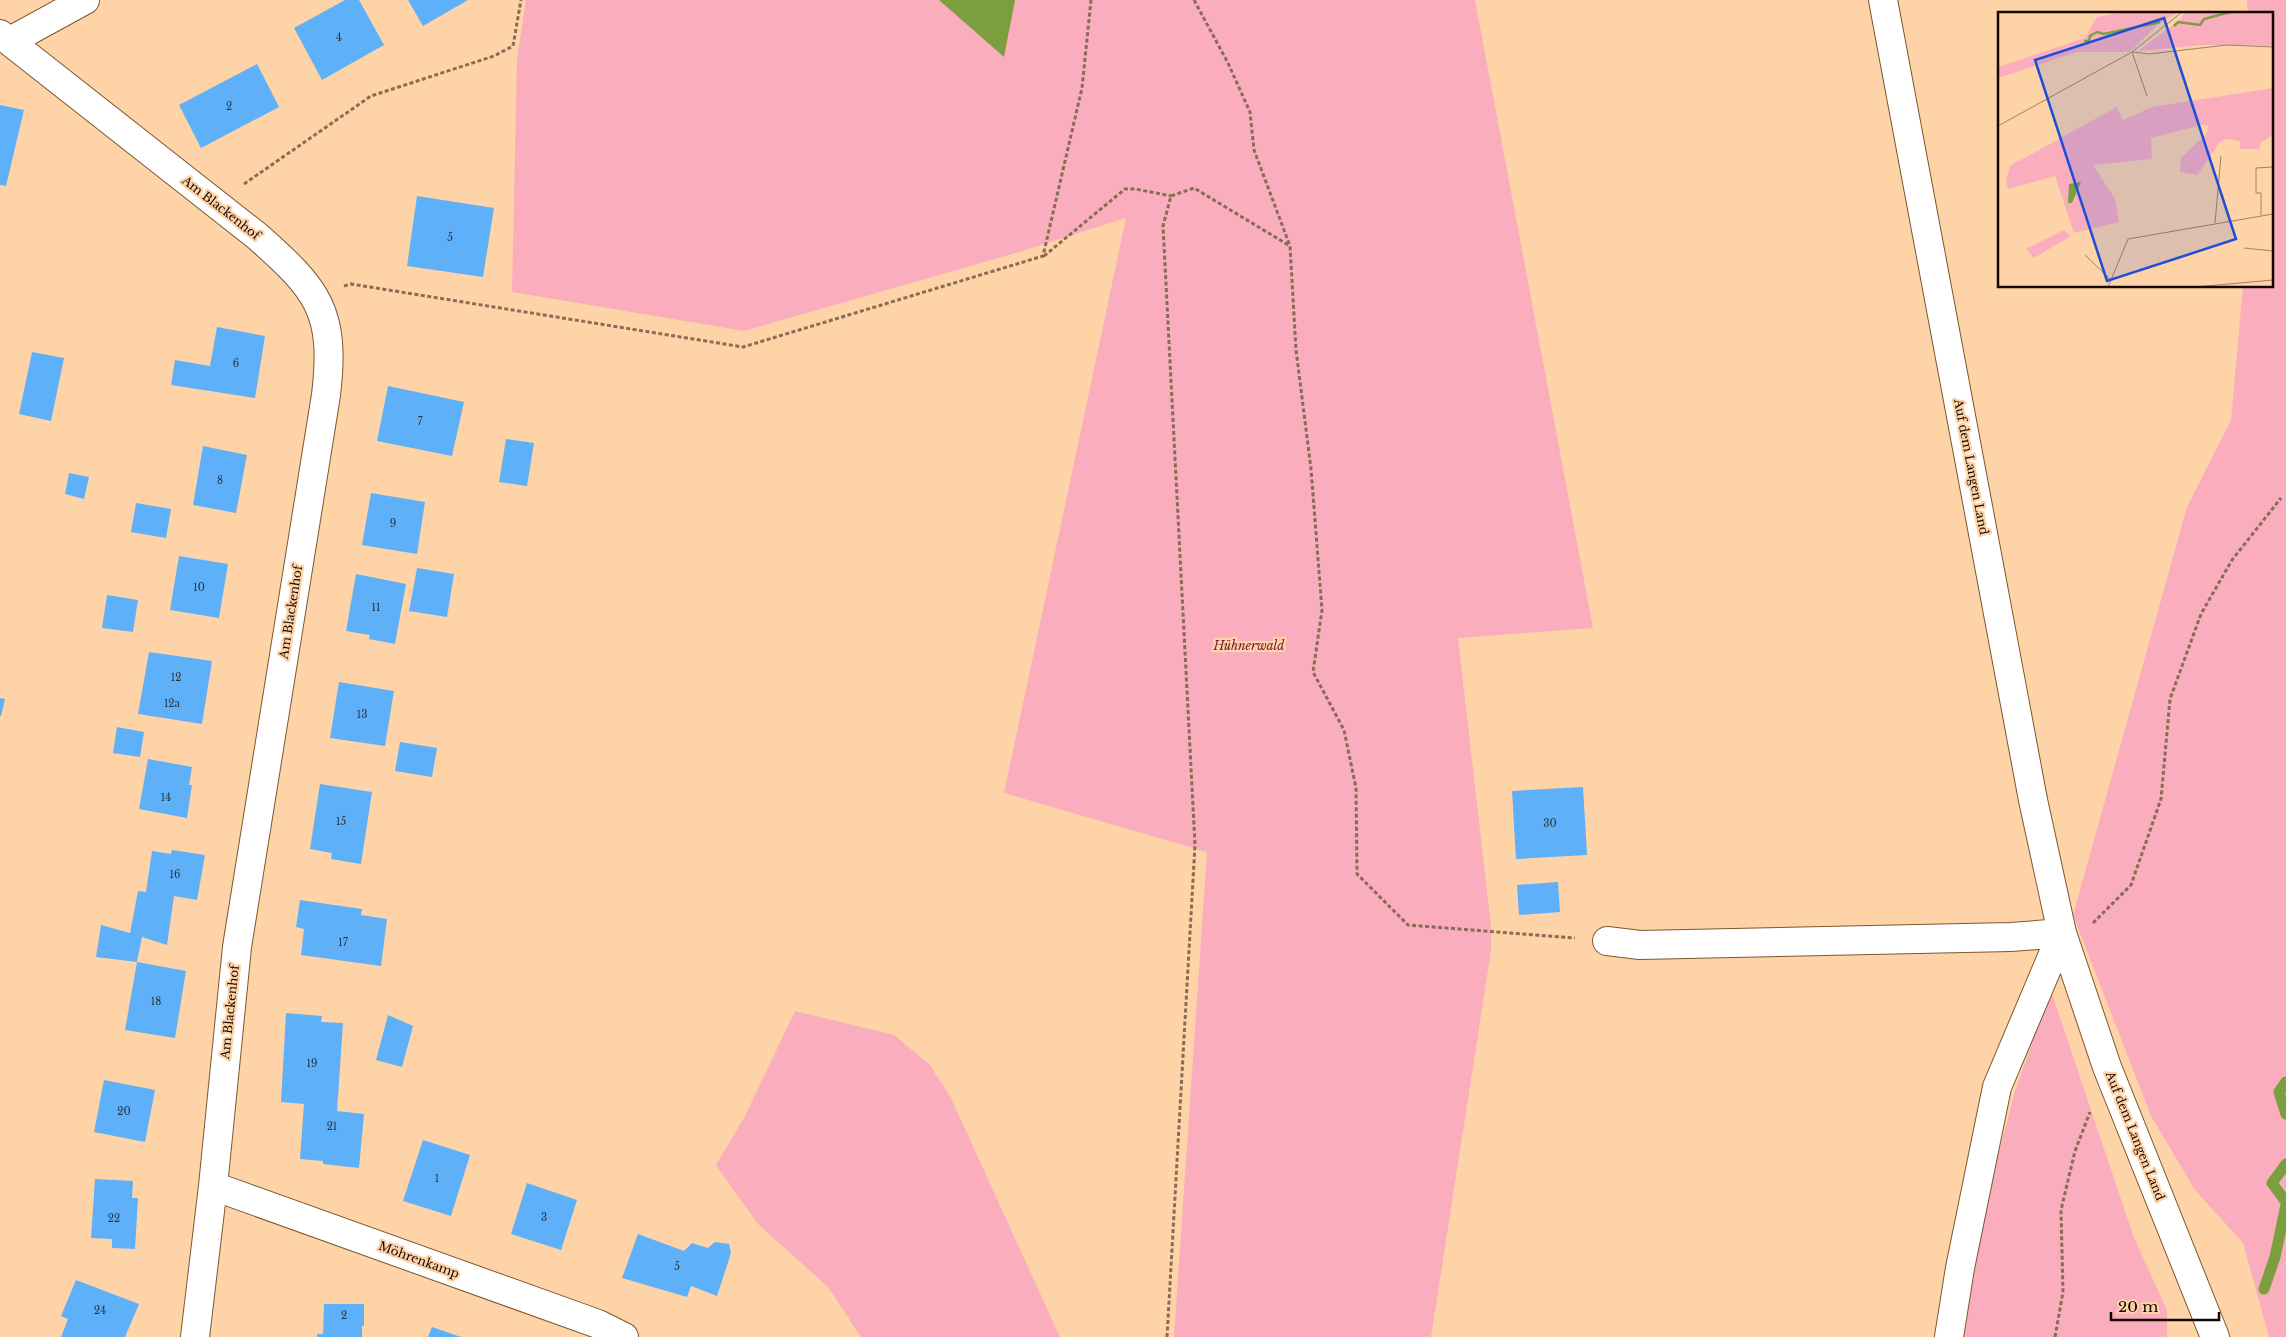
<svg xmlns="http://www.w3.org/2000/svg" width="2286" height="1337" font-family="'Libre Baskerville',serif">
	<rect width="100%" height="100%" fill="#fed3a7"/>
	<path fill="#faadbc" d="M526,0H1475L1593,628L1458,638L1491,926V951L1431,1337H1174L1207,852L1004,793L1126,218L1019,252L744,331L512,292L517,59Z
		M2247,0H2286V1337H2269L2243,1243L2195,1190L2151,1116L2073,915L2187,507L2231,420L2243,286H2272V14H2248Z
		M2051,991L2134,1238L2167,1310V1337H1961L1973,1251L2015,1091Z
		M795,1011L894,1035L929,1064L950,1096L1060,1337H861L828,1287L758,1224L716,1165L744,1118Z"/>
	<path fill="#7b9f3e" d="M939,0H1015L1004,57Z"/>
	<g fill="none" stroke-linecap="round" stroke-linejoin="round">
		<path stroke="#7b9f3e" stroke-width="11" d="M2286,1082L2279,1092L2286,1114
			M2286,1164L2272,1183L2286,1202
			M2264,1289L2275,1257L2286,1205"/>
	</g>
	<path fill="#5eb1f9" d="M345,0H359L384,45L322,80L294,28Z
		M408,0H468L423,26Z
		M257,64L279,107L201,148L179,105Z
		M0,105L24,110L6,186L0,185Z
		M417,196L494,208L483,277L407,266Z
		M217,327L265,336L255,398L171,385L175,360L210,366Z
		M32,352L64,358L51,421L19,414Z
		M388,386L464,402L452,456L377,441Z
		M506,439L534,443L527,486L499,482Z
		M203,446L247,455L236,513L193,505Z
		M69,473L89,477L84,499L65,494Z
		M371,493L425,502L417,554L362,545Z
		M136,503L171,509L166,538L131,532Z
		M179,556L228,564L219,618L170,610Z
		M417,568L454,574L447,617L409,611Z
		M356,574L406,584L395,644L369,639L370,635L346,631Z
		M107,595L138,600L133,632L102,628Z
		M149,652L212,661L202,724L138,714Z
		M339,682L394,691L385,746L330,738Z
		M0,698L5,699L1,716H0Z
		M117,727L144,732L140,757L113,753Z
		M400,742L437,748L432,777L395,771Z
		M148,759L192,767L189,785H192L187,818L139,809Z
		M320,784L372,792L361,864L331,859L332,853L310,849Z
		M1583,787L1587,855L1516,859L1512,791Z
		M172,850L205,855L197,900L174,896L167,945L142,937L137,962L96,957L101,925L130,933L138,891L146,892L152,851L171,854Z
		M1558,882L1560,912L1519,915L1517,885Z
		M300,900L362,909L361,915L387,919L381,966L301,955L304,929L296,927Z
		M137,962L186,971L175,1038L125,1030Z
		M286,1013L322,1016L321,1022L343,1023L337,1111L364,1114L359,1168L323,1164V1161L300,1159L304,1104L281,1102Z
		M388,1015L413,1026L402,1067L376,1060Z
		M104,1080L155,1090L145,1142L94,1132Z
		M423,1140L470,1155L451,1216L403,1201Z
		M95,1179L133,1181L132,1198H138L135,1249L112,1248V1239L91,1238Z
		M527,1183L577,1200L561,1250L511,1234Z
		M638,1234L684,1251L692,1243L708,1248L715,1242L729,1244L731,1253L717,1296L691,1286L687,1297L622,1278Z
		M76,1280L139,1304L125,1337H61L68,1319L61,1316Z
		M324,1304H364V1326H362V1337H317V1334H323Z
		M432,1327L461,1337H428Z"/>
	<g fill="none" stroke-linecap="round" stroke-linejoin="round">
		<defs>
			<path id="minor" d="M1883,0L2033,800L2062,933L2107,1067L2215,1337
				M0,34L257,236C318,290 336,311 326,395L237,947L213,1186L195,1337
				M10,41L85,0
				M1607,941L1640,945L2011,937L2062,933
				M213,1186L598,1324L624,1337
				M1949,1337L1960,1268L1997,1087L2062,933"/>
		</defs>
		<use href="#minor" stroke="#7c572f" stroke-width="30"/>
		<path stroke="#896c53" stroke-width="3" stroke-dasharray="4 2.5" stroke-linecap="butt" d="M1194,0L1228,63L1250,112L1254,150L1290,246L1296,350L1311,469L1322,610L1313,672L1344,730L1356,788L1357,874L1408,925L1575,938
			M244,184L371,96L494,56L513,46L521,0
			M1044,256L1125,189H1135L1171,196
			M344,286L351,284L743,347L1043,256L1082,88L1091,0
			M2093,923L2131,885L2161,799L2170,699L2201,614L2232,560L2281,498
			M1167,1337L1195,845L1163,226L1171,196L1194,188L1290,246
			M2055,1337L2063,1292L2061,1210L2075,1151L2090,1112"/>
		<use href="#minor" stroke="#fff" stroke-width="28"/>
	</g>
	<g text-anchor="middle" stroke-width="4.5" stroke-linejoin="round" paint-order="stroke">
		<g font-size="10" fill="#28323e">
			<text x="339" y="41">4</text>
			<text x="229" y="110">2</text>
			<text x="450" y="241">5</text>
			<text x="236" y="367">6</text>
			<text x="420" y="425">7</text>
			<text x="220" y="484">8</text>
			<text x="393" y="527">9</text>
			<text x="199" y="591">10</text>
			<text x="376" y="611">11</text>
			<text x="176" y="681">12</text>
			<text x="172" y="707">12a</text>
			<text x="362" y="718">13</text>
			<text x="166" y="801">14</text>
			<text x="341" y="825">15</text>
			<text x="1550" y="827">30</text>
			<text x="175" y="878">16</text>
			<text x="343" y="946">17</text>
			<text x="156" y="1005">18</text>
			<text x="312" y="1067">19</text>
			<text x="124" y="1115">20</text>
			<text x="332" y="1130">21</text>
			<text x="437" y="1182">1</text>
			<text x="544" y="1221">3</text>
			<text x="114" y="1222">22</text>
			<text x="677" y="1270">5</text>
			<text x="100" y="1314">24</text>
			<text x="344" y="1319">2</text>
		</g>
		<g font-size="12" fill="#160800" stroke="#fed3a7">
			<text transform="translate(221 208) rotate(38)" y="4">Am Blackenhof</text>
			<text transform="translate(1971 467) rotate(79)" y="4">Auf dem Langen Land</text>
			<text transform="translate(291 612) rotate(-81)" y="4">Am Blackenhof</text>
			<text transform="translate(230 1012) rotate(-84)" y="4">Am Blackenhof</text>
			<text transform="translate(2135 1136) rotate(68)" y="4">Auf dem Langen Land</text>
			<text transform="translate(419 1260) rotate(20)" y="4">Möhrenkamp</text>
		</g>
		<g font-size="12" font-style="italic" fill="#741534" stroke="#fed3a7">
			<text x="1249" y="650">Hühnerwald</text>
		</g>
	</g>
	<g transform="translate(1998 12)">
		<rect width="275" height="275" fill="#fed3a7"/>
		<path d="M125,0H180L159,13L132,40H79L0,66V55L87,26L99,5ZM186,0H275V34L205,33L140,39L183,7ZM275,76V123L263,130L261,137H242V129L228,127L222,130L199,163L182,160L183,146L209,121L210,114L207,112L153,126L154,147L95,153L117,187L121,210L76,221L57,164L10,177L8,168L12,154L119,95L125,108L154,95ZM66,218L73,224L36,246L28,237Z" fill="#faadbc"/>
		<path d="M83,170L74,191H70L71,172Z" fill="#7b9f3e"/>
		<path fill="none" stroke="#7b9f3e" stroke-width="2.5" d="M176,14L180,10L202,13L206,7L232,0M86,29H91L92,24L99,20L106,22L162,10"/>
		<path fill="none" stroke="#a18264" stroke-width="1" d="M134,40L149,84M135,40L151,42L229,33L275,35M0,114L134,40L184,0M263,203V181H258V156L275,155M217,211L223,144M246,236L275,239M87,243L112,267M110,275L130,227L275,202M197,275L275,268"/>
		<path fill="#1d4ed8" fill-opacity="0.15" stroke="#1d4ed8" stroke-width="2.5" d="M166,6L238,227L109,269L37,48Z"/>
		<rect width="275" height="275" fill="none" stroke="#160800" stroke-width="2.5"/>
	</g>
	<path d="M2111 1312v8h108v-8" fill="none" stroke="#160800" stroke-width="2.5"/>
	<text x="2118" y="1312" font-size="15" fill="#160800" stroke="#fed3a7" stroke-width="4" paint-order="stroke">20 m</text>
</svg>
